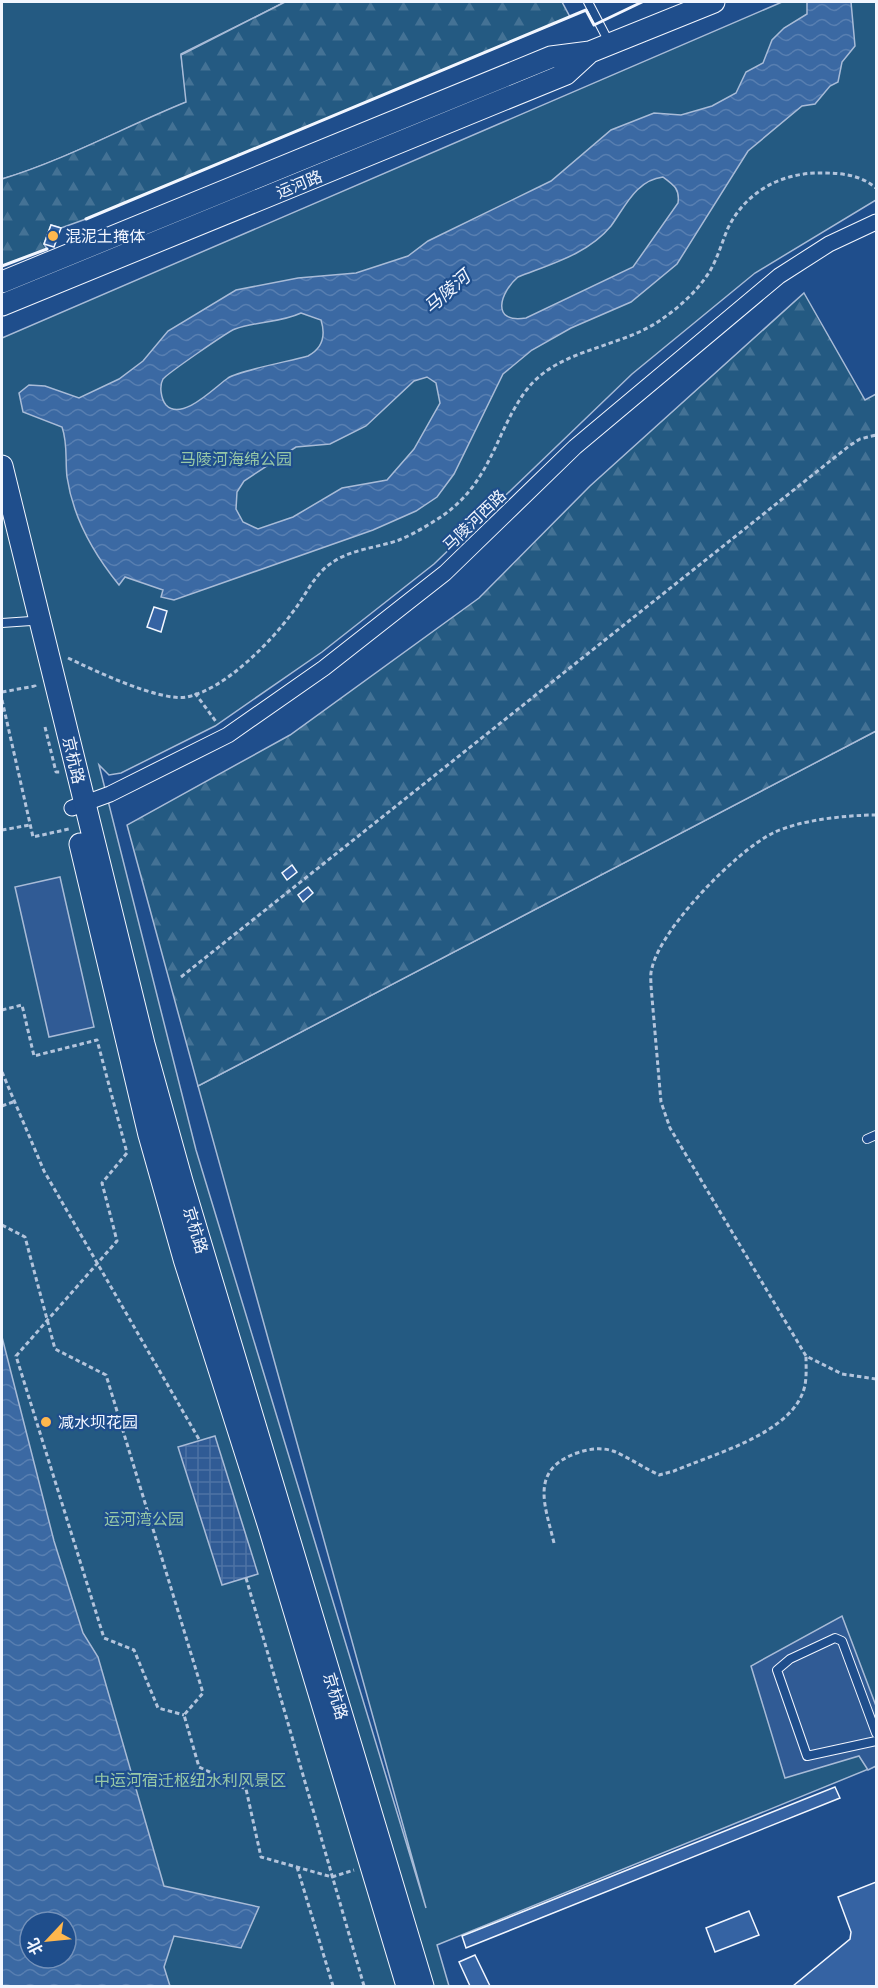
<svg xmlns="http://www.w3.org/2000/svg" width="878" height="1988" font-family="Quicksand,'Noto Sans SC',sans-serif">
	<defs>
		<pattern id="forest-firs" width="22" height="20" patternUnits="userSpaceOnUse" patternTransform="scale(1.5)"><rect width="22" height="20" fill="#245a82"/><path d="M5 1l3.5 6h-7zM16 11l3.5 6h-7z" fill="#447295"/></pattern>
		<pattern id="plaza-grid" width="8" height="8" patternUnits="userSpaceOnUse" patternTransform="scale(1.5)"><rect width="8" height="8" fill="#305b95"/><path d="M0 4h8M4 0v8" fill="none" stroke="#4e73a5"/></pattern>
		<pattern id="water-waves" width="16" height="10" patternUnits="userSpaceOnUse" patternTransform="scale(1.5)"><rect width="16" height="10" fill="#3b69a3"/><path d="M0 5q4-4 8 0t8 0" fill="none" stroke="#587fb1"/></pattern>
	</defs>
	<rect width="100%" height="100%" fill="#1f4e8c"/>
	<path fill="#245a82" stroke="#a8bbd7" stroke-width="1.5" fill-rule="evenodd" d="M2,2H285L181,54L187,102C125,127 66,160 2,179Z
		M782,2H876V200L755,273L632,374L434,564L322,652L215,726L121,773L109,775L99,765L196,1150L426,1908L198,1086L876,731V1766L437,1945L449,1986H2V338ZM30,1922H66V1958H30Z"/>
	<path fill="url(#forest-firs)" stroke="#a8bbd7" stroke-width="1.5" d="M285,2H562L570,17L86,219L61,228L51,225L44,244L47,249L2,266V179C65,160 124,127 186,102L181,55Z
		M804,293L865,400L876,394V731L198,1086L127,825L290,735L479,598L590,486Z"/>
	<path fill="#305b95" stroke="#a8bbd7" stroke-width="1.5" d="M60,877L94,1027L49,1037L15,887Z
		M842,1616L876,1706V1766L868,1770L859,1756L785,1778L751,1666Z"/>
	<path fill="url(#plaza-grid)" stroke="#a8bbd7" stroke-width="1.5" d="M215,1436L258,1574L222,1585L178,1447Z"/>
	<path fill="url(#water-waves)" stroke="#a8bbd7" stroke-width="1.5" fill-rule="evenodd" d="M807,2H851L855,46L842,62L838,82L830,86L815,104L802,106L748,151L677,264L631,302L571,328L532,350L503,374L454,474L437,497L416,511L373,530L174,600L161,597L163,590L125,577L119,585C93,553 73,518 67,477C65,460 68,444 62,427L23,412L19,393L29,385L45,386L79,398L119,379L143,361L168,331L236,290L298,278L356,273L408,256L428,241L551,181L611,130L654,113L681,115L712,106L736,93L746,72L763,63L772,40L784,28L807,14ZM663,177C674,185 680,189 678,203L633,267L526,318C490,324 500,292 518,277C551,264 588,254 611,226C625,207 636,180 663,177ZM301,313L321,320C326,336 323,348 308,356C291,361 241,370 228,378C215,387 182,422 166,405C161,399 159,386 163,379C167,374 227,332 235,329C257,321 280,323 301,313ZM427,377L436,383L440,403L414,449L387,480L342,488L293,517L258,529L243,522L236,509L237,492L244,481L296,447L330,444L366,426L414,381Z
		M2,1337L54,1541L83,1633L98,1657L164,1886L259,1907L241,1948L174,1936L164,1967L170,1986H2ZM30,1922H66V1958H30Z"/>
	<path fill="#3563a3" stroke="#f2f6ff" stroke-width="1.5" d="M51,225L61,228L54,247L44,244Z
		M154,607L167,611L161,632L147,627Z
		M292,865L297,872L287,880L282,873Z
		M308,887L313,893L303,902L298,895Z
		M835,1787L840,1798L466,1948L462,1936Z
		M876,1882V1986H793L850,1939L851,1932L838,1897Z
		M749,1911L759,1935L715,1952L706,1928Z
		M475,1955L490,1986H470L459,1962Z"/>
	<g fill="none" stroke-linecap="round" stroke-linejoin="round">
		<defs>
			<path id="lane" d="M588,2L609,42
				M2,623L31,621
				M867,1139L876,1135
				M876,1733L842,1641L835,1638L790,1659L777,1670L807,1756L876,1741"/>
			<path id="street" d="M72,808L110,794L228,735L324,668L445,573L575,447L779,276L829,244L876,222"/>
			<path id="secondary" d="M2,282L551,57L590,52L714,2
				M2,305L566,74L590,52
				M2,466L144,1044L182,1181L423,1986
				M80,844L149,1135L184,1259L269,1527L407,1986"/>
		</defs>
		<use href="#lane" stroke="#f2f6ff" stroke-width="10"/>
		<use href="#street" stroke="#f2f6ff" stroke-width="17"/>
		<use href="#secondary" stroke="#f2f6ff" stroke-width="23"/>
		<path stroke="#b3c4dc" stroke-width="3" stroke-dasharray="4.5 3" stroke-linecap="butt" d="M68,658C93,670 160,702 187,697C225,689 270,643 292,613C305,597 313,576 330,564C350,549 377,548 399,540C414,534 432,523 445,514C493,479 496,429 528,388C560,348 622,348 662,319C681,306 698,290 710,271C718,257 722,242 728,228C746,191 783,172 822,173C842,173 861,175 876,188
			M2,692L35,686L36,689
			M195,693L217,723
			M2,700L33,837L69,829
			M45,727L56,772H60
			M876,815C847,815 799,820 773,833C736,851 661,928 652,968C650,974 651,981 651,986L661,1102L670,1128L806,1356L842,1374L876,1379
			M2,830L30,825
			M181,977L849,446L860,439L876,435
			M2,1010L22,1005L34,1056L97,1040L127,1153L102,1183L117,1241L16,1356L104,1638L134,1650L158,1708L184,1715
			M2,1072L44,1171L200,1441
			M2,1106L13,1102
			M2,1225L25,1237L55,1349L106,1375L203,1693L184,1715L199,1767L246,1789L261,1857L332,1877L354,1870
			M554,1543C545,1505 529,1470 577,1453C588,1449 601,1447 613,1451C628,1457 644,1468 659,1475L674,1471C713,1454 791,1434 804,1389C807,1379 806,1367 806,1356
			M246,1578L364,1986
			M297,1867L333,1986"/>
		<use href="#lane" stroke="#1f4e8c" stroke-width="8"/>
		<use href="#street" stroke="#1f4e8c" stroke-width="15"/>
		<use href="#secondary" stroke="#1f4e8c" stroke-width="21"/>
		<path stroke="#f2f6ff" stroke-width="3" d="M86,219L586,10L594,25L642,2
			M2,266L47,249"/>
	</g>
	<g fill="#ffb74d" stroke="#1f4e8c" stroke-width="2">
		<circle cx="53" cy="236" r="6"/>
		<circle cx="46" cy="1422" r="6"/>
	</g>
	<g text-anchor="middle" stroke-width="4.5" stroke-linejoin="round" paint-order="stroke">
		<g font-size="16" fill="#f2f6ff" stroke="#1f4e8c">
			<text transform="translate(299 184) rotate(-22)" y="6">运河路</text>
			<text transform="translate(474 520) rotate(-44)" y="6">马陵河西路</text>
			<text transform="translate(74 760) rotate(77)" y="6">京杭路</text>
			<text transform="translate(196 1230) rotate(73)" y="6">京杭路</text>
			<text transform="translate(336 1696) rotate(73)" y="6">京杭路</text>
		</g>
		<g font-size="16" fill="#f2f6ff" stroke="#1f4e8c" text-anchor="start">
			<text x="65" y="242">混泥土掩体</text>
			<text x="58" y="1428">减水坝花园</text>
		</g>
		<g font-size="16" fill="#97c8a6" stroke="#1f4e8c">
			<text x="236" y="465">马陵河海绵公园</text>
			<text x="144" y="1525">运河湾公园</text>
			<text x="190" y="1786">中运河宿迁枢纽水利风景区</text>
		</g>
		<g font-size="18" font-style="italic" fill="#f2f6ff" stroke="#1f4e8c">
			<text transform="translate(447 292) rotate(-41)" y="6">马陵河</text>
		</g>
	</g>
	<rect width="878" height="1988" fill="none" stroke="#f2f6ff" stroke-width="6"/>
	<g transform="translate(48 1940) rotate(244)"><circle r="28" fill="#1f4e8c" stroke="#7391ba" stroke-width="1.5"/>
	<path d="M0-4.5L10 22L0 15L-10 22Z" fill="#ffb74d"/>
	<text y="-9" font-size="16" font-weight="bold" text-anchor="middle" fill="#f2f6ff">北</text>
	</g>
</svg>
